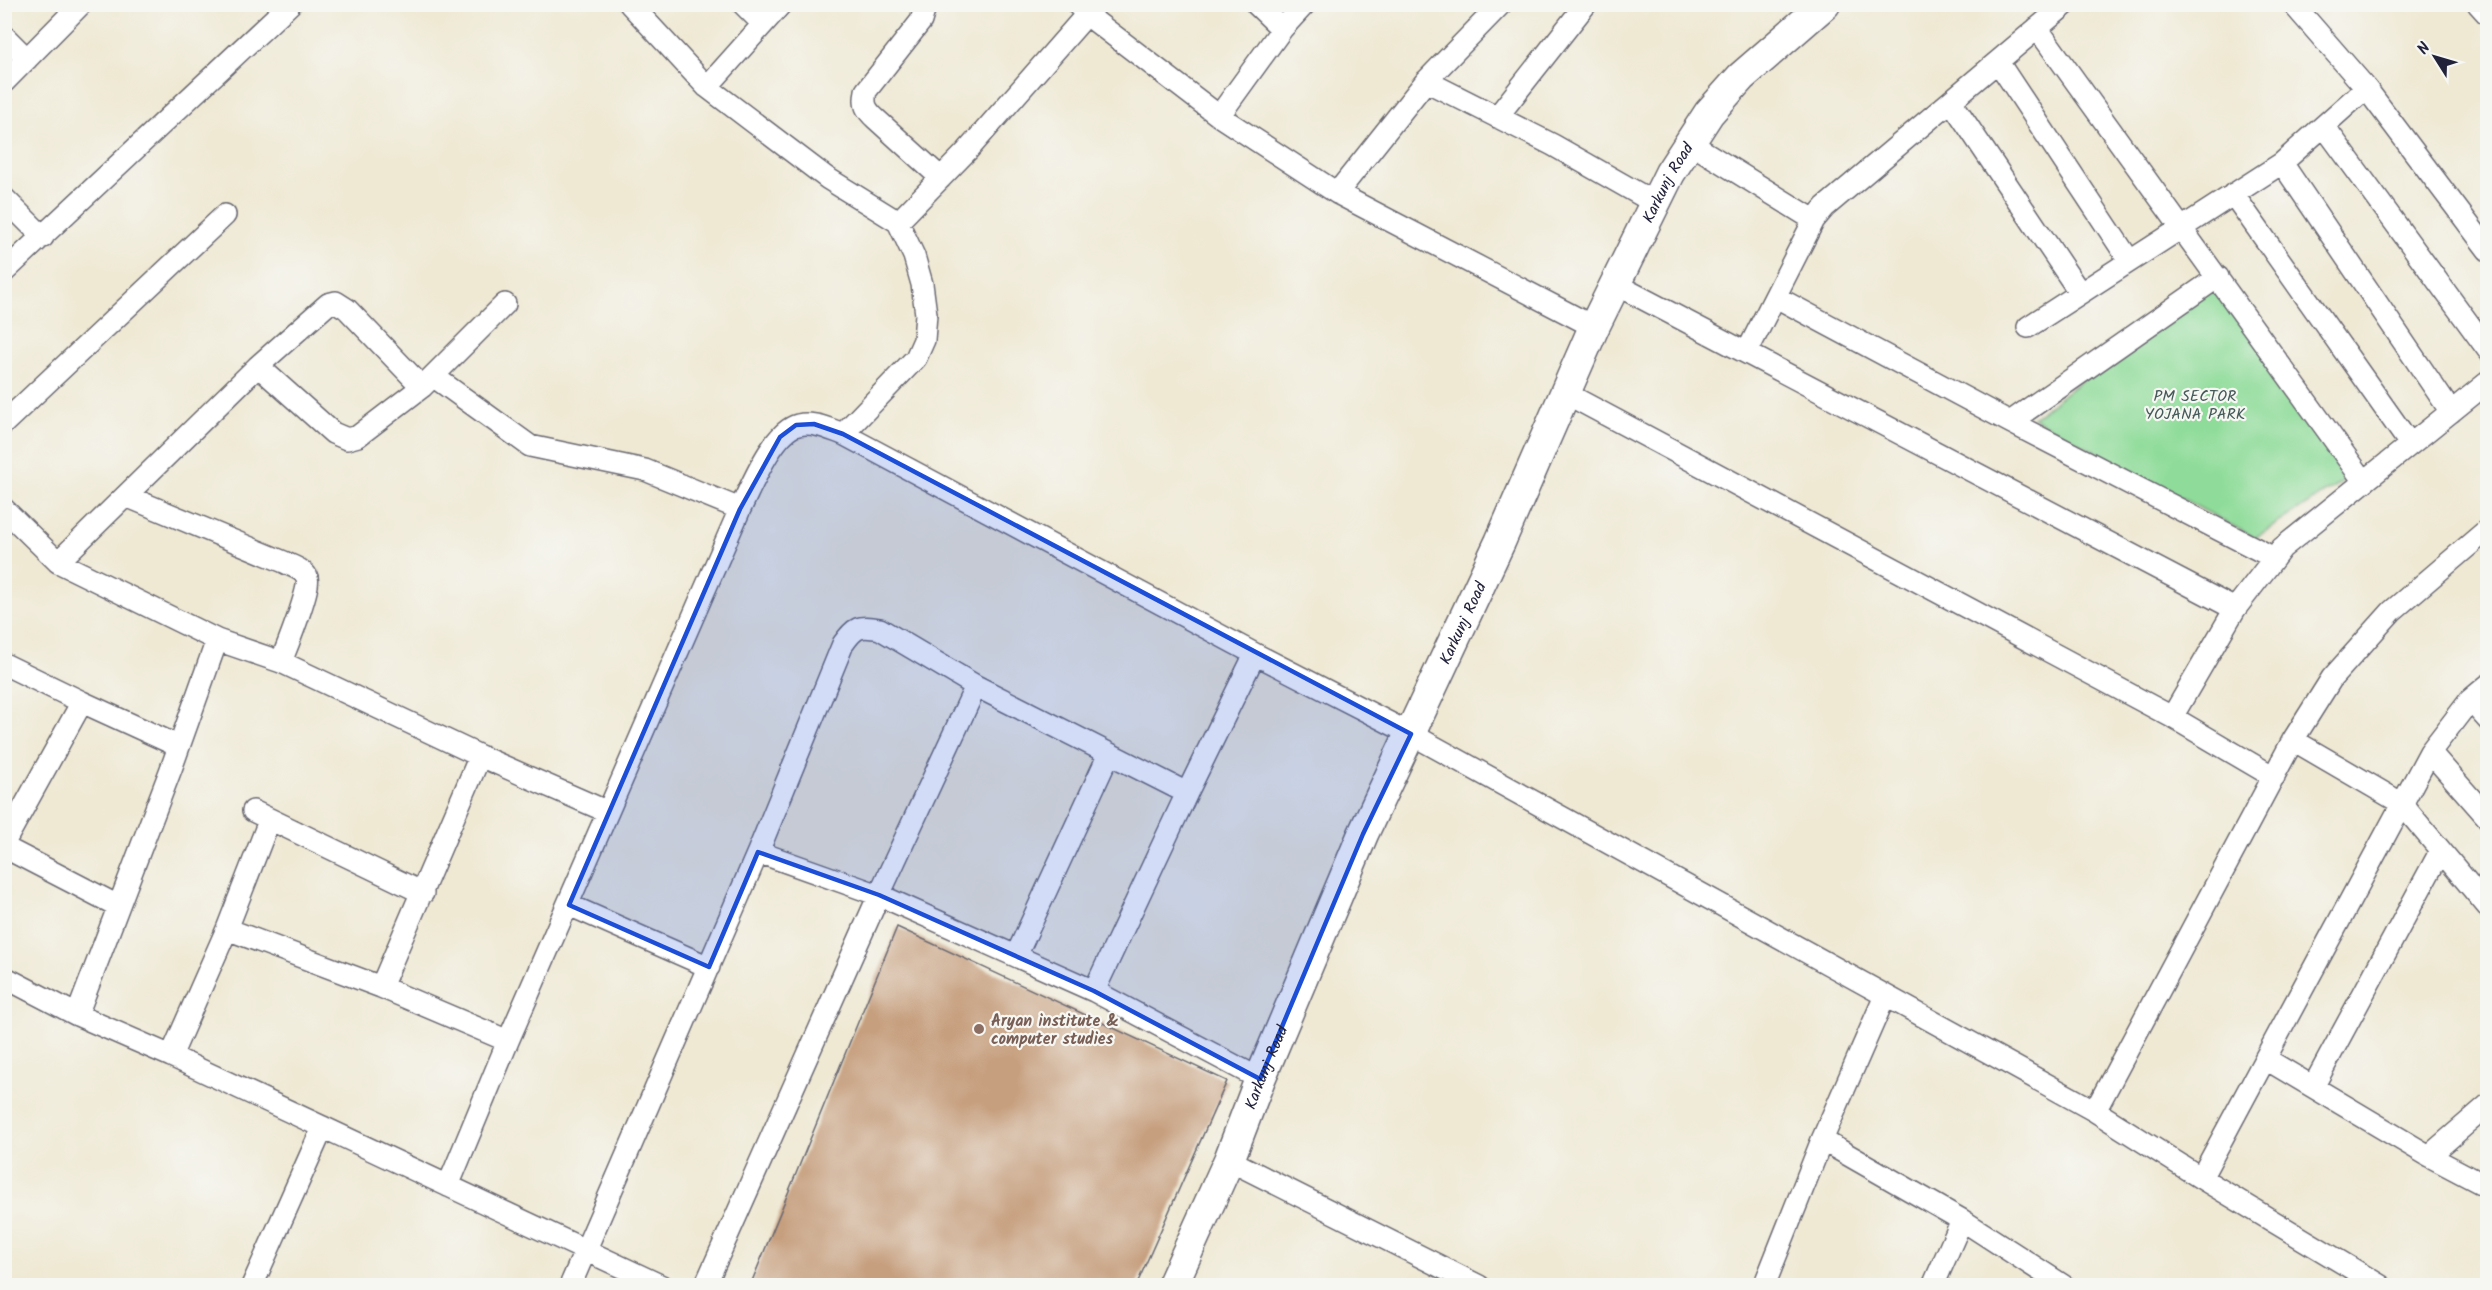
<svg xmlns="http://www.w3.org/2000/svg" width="2492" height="1290" font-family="Kalam,sans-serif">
	<rect width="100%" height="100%" fill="#f6f6f2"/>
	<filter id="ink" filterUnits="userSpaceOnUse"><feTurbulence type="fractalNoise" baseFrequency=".0167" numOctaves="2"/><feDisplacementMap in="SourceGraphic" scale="12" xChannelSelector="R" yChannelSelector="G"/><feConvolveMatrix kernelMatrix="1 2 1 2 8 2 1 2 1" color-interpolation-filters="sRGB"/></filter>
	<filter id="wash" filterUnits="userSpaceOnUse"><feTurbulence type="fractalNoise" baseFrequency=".008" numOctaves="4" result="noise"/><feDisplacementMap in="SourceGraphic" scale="24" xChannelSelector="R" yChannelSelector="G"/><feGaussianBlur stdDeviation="1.35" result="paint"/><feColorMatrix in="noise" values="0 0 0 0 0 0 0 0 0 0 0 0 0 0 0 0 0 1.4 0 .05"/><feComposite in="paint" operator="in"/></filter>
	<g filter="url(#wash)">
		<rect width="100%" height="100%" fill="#efe9d4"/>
		<path fill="#8fdc9a" stroke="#587f6a" stroke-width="1.5" d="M2216,277L2349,477L2255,538L2033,418Z"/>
		<g id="blocks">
			<path fill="#c69f7e" d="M897,927L1227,1081L1136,1286H750Z"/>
		</g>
	</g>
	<g filter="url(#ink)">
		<use href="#blocks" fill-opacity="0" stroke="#6a6871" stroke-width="1.5"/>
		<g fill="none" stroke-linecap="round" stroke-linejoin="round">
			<defs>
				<path id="street" d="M630,4L707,87L827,178L898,222L914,256L922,284L926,314L924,340L916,358L843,434
					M743,4L763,24
					M926,4L921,21L866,91C863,105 866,110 876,119L941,178
					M1077,4L1087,15L1219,116L1337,193L1594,327
					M1256,4L1282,29
					M2293,4L2366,88L2488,250
					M2478,4L2488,15
					M2037,28L2363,480
					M4,36L27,59
					M1998,62L2129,260
					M1426,81L1553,145L1655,203
					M4,82L81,4
					M707,87L781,4
					M1951,101L2080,293
					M1219,116L1282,29L1305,4
					M1497,117L1586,4
					M2324,126L2488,350
					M1690,143L1814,220
					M2282,163L2451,412
					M1337,193L1426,81L1501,4
					M2233,194L2410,444
					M4,198L43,237
					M898,222L967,151L1095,5
					M4,272L290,4
					M1615,284L2235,609
					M1776,297L2010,422L2274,558
					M2028,327L2282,163L2366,88
					M1747,352L1814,220L1825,207L2066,4
					M258,366L333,433L347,439L358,436L422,387L505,304
					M433,376L530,446L645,470L740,509
					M1567,394L2172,717L2274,777
					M2010,422L2218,277
					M4,423L225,215
					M126,496L284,562C291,566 303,569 307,577C312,585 286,649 281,662
					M4,509L58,562L217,640L281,662L480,756L608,812
					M58,562L258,366L328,304L336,302L347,309L422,387
					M4,664L82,702L4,843
					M2470,700L2488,720
					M82,702L178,746
					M2172,717L2235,609L2282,548L2488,382
					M2293,740L2401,803L2488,907
					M2430,752L2488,818
					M1187,793L1255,654
					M253,811L423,893
					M4,847L118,906
					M758,852L879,895L976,686
					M569,905L709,967
					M227,929L381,987L508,1041
					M1016,956L1109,754
					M4,977L77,1015L171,1056L662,1286
					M381,987L480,756
					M77,1015L171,769L217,640
					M171,1056L227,929L269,821
					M2266,1059L2429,1156L2488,1187
					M2313,1087L2440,852
					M2095,1111L2293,740L2332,678L2392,611L2488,529
					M1822,1140L1962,1220L1933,1286
					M2429,1156L2488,1105
					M1229,1160L1479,1286
					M2201,1178L2430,752L2470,700L2488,685
					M448,1186L508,1041L740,509C751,487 773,431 798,425C813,421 829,429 843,434L1255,654L1411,734L2095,1111L2201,1178L2381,1286
					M1962,1220L2064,1286
					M252,1286L323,1127
					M570,1286L758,852L843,644C855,627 859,625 880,629L976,686L1187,793L1094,991
					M705,1286L879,895L1094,991L1260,1079
					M1764,1286L1822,1140L1885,996"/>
				<g id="secondary">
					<path id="s1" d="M1172,1286L1229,1160L1260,1079L1363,834L1500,542L1594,327L1670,173L1709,113L1741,77L1825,4"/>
				</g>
			</defs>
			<use href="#street" stroke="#6a6871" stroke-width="24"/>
			<use href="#secondary" stroke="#6a6871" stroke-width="33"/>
			<use href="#street" stroke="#fff" stroke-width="21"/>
			<use href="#secondary" stroke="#fff" stroke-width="30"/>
		</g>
	</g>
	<path fill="#1d4ed8" fill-opacity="0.2" stroke="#1d4ed8" stroke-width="4.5" stroke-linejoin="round" d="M814,424L843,434L1411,734L1363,834L1260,1079L1094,991L879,895L758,852L709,967L569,905L740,509L780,437L796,425Z"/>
	<circle fill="#8d6e63" stroke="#f6f6f2" stroke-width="2" cx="979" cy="1029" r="6"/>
	<g text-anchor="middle" stroke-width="4.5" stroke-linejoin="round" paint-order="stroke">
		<g font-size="16" fill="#22223b" stroke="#f6f6f2">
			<text dy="6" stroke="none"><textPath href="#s1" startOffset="1210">Karkunj Road</textPath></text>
			<text dy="6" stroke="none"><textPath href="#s1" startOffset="724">Karkunj Road</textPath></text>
			<text dy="6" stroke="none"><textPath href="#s1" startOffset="238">Karkunj Road</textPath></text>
		</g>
		<g font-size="16" fill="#435a58" stroke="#f6f6f2">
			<text x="2195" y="401">PM SECTOR<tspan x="2195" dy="18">YOJANA PARK</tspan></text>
		</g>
		<g font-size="16" font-weight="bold" fill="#785e54" stroke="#f6f6f2" text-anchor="start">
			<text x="991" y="1026">Aryan institute &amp;<tspan x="991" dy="18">computer studies</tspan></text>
		</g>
	</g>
	<rect width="2492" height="1290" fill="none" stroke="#f6f6f2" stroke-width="24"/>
	<g transform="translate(2435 57) rotate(307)" stroke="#f6f6f2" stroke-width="4.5" paint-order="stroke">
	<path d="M0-4.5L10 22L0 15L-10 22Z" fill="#22223b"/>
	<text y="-9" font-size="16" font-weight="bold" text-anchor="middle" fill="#22223b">N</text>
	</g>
</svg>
